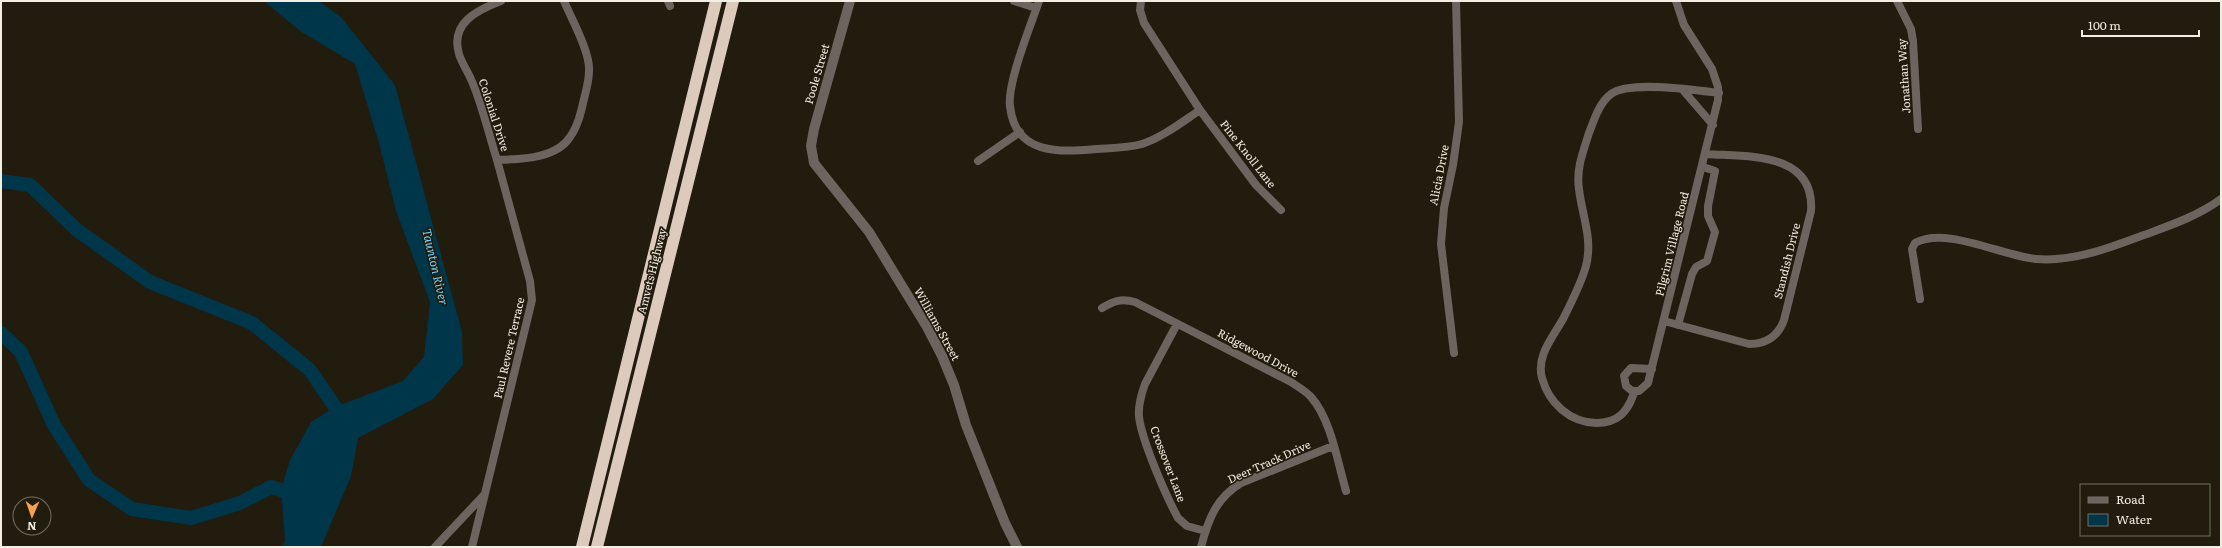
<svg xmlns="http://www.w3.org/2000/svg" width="2222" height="548" font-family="Literata,serif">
	<rect width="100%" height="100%" fill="#211c0d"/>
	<path fill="#00364a" d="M264,1H319L341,17L395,85L462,332L463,365L433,399L358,438L351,476L321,547H282L285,541L281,490L290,460L311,422L335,407L403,381L424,357L430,302L396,211L379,143L355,64L300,31Z"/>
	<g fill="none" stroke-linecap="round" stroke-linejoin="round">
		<path stroke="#00364a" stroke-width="14" d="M1,181L30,185L77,230L150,282L252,323L310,370L346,423
			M1,333L21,352L54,425L89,480L132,509L191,518L240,503L271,487L288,492L293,502"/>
		<path stroke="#6b645f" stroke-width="8" d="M501,1C477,10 450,23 459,54C462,64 469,73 473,84C483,108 489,135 497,160C520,159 556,159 570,137C578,126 581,112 584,99C587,87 591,72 588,60C584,40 572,20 564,1
			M668,1L670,6
			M1014,1L1036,8
			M1039,1C1031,25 1007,83 1010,106C1015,156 1061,152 1097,149C1112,148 1128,148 1142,144C1163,137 1182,122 1200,110L1144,23L1140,10L1141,1
			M1897,1L1911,29L1913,41L1918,129
			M1682,89L1713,125
			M1200,110L1256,185L1281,210
			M978,161L1020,132
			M1920,299L1912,249L1915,243C1946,226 2002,256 2036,259C2074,262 2109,248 2144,235C2171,225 2198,216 2221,199
			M1102,308C1114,301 1121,298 1135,302L1291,382C1298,387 1306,391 1311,397C1331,419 1338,464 1346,491
			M1664,321L1749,344C1766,344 1778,337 1784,320L1811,211C1815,151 1747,157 1706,154
			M1177,324L1145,384C1141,395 1138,406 1139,417C1142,441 1166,496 1178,518L1187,526L1205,531
			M1678,325L1692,274L1696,267L1707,261L1715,232L1708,216V206L1715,171L1703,167
			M1454,353L1441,244L1444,208L1453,165L1459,122L1456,1
			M1652,369L1631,368L1624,376L1626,386L1632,391H1639L1648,383L1718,100V87L1712,69L1684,25L1676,1
			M1635,391C1631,400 1629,408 1621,415C1614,421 1605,423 1596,423C1569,422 1549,403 1542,378C1536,356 1553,337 1563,319C1571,303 1581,284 1586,266C1593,238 1582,216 1579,189C1576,169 1583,152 1589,133C1594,120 1599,103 1611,94C1629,80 1696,90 1719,93
			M435,547L484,495
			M472,547L532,300L530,281L497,160
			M1201,547C1208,520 1216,498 1241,483L1333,446"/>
		<path stroke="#6b645f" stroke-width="10" d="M850,1L814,129L811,146L814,163L869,232L927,327L942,356L954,385L966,425L1005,523L1017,547"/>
		<path stroke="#dccabd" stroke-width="12" d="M582,547L716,1
			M597,547L733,1"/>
	</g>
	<g text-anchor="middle" stroke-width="3.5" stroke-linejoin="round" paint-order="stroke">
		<g font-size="11" fill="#f1eee4" stroke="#211c0d">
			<text transform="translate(817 74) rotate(-74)" y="4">Poole Street</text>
			<text transform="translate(1904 76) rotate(-94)" y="4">Jonathan Way</text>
			<text transform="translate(494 115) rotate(72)" y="4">Colonial Drive</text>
			<text transform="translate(1248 154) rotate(52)" y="4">Pine Knoll Lane</text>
			<text transform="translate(1439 175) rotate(-79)" y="4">Alicia Drive</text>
			<text transform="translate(1672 244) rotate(-76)" y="4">Pilgrim Village Road</text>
			<text transform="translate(1787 261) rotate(-76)" y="4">Standish Drive</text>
			<text transform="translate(652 271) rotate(-76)" y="4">Amvets Highway</text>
			<text transform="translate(937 324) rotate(61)" y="4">Williams Street</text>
			<text transform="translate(509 348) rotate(-77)" y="4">Paul Revere Terrace</text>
			<text transform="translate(1258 353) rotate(28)" y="4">Ridgewood Drive</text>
			<text transform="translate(1269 462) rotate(-24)" y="4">Deer Track Drive</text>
			<text transform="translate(1168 464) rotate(69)" y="4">Crossover Lane</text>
		</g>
		<g font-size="12" font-style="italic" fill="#75d2fe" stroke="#211c0d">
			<text transform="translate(435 267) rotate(77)" y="4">Taunton River</text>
		</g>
	</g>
	<rect width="2222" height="548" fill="none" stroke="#f1eee4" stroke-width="4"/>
	<rect x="2080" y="484" width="130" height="52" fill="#211c0d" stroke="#747063"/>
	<rect x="2088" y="497" width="20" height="6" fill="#6b645f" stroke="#747063"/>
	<text x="2116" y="504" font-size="12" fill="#f1eee4">Road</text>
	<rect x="2088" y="514" width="20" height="12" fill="#00364a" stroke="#747063"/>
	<text x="2116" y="524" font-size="12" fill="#f1eee4">Water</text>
	<g transform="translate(32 516) rotate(182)"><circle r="19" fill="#211c0d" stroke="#747063"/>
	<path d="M0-3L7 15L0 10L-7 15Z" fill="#f99f4d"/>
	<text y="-6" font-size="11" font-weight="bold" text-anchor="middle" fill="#f1eee4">N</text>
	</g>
	<path d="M2082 30v6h117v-6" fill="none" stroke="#f1eee4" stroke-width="2"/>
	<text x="2088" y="30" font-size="12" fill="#f1eee4" stroke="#211c0d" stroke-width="3" paint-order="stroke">100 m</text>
</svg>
